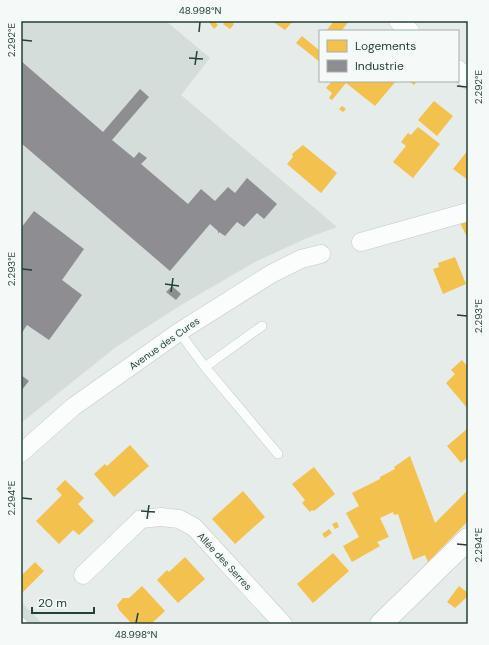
<svg xmlns="http://www.w3.org/2000/svg" width="489" height="645" font-family="'DM Sans',sans-serif">
	<rect width="100%" height="100%" fill="#e6ece9"/>
	<path fill="#d4ddd9" d="M21,21H166L210,58L181,95L337,227L307,238L255,262L181,305L116,347L21,423Z
		M21,602L43,624H21Z"/>
	<path fill="#f2c14e" d="M210,21H214L218,25L214,29L209,22Z
		M226,21H231L234,24L230,29L223,24Z
		M272,21H293L285,30Z
		M334,21H349L342,30L344,31H326Z
		M302,36L320,51V62L296,43Z
		M332,81L378,82L396,81L375,106L346,83L332,100L329,98L332,93L326,88Z
		M409,81H417L414,85Z
		M434,101L453,116L437,136L418,120Z
		M342,106L346,109L343,112L339,109Z
		M418,127L440,144L413,178L414,179L393,162L406,146L401,142L408,133L411,135Z
		M303,145L337,173L321,193L287,164L293,157L292,154Z
		M468,150V180L453,169Z
		M468,220V239L460,223Z
		M455,257L466,284L443,294L433,269L439,267L438,263Z
		M462,360L468,367V409L446,383L455,374L451,370Z
		M467,429L468,457L461,463L447,446Z
		M130,445L149,466L114,497L94,474L105,464L107,466Z
		M410,456L435,523L467,491L468,521L428,562L425,555L413,560L398,514L394,515L393,512L380,518L389,537L377,542L380,546L352,562L343,546L359,537L346,513L359,506L352,493L380,479V477L395,469L394,467Z
		M314,467L335,494L314,511L312,510L310,512L302,503L305,500L292,484Z
		M65,480L84,498L78,504L94,521L79,535L73,530L59,544L36,521L62,495L56,489Z
		M243,491L265,517L235,544L212,519Z
		M337,522L339,527L335,529L332,524Z
		M329,529L332,533L325,538L322,534Z
		M333,553L349,571L313,603L297,584Z
		M185,557L205,579L178,603L157,580L167,570L169,572Z
		M35,562L44,571L21,594V576Z
		M142,586L165,611L151,624H132L119,610L117,605L123,598H129Z
		M459,586L468,593V596L455,608L447,602Z"/>
	<path fill="#8d8d92" d="M21,61L103,132L140,89L149,97L112,140L134,158L139,152L147,158L141,164L188,204L201,189L215,201L228,187L235,193L247,178L277,204L264,219L257,213L244,227L237,222L225,236L219,232L218,234V231L210,224L170,271L21,143Z
		M34,211L84,249L62,280L82,295L49,340L27,325L21,334V228Z
		M172,286L181,294L176,300L166,292Z
		M21,375L29,381L21,391Z"/>
	<g fill="none" stroke-linecap="round" stroke-linejoin="round">
		<defs>
			<path id="service" d="M179,332L205,367L278,454
				M205,367L262,326
				M21,622L23,624"/>
			<path id="minor" d="M398,21L410,31
				M458,69L468,80
				M361,242L468,212
				M21,453L73,407L179,332L271,274L301,259L321,254
				M83,575L141,519L161,517L179,519L194,527L283,624"/>
			<path id="secondary" d="M381,624L468,539"/>
		</defs>
		<use href="#service" stroke="#c3c9c6" stroke-width="10"/>
		<use href="#minor" stroke="#c3c9c6" stroke-width="19"/>
		<use href="#secondary" stroke="#c2c9c7" stroke-width="23"/>
		<use href="#service" stroke="#fbfcfc" stroke-width="9"/>
		<use href="#minor" stroke="#fbfcfc" stroke-width="18"/>
		<use href="#secondary" stroke="#fbfcfc" stroke-width="22"/>
	</g>
	<path fill="none" stroke="#23403a" stroke-width="1.5" d="M199,32L200,22M22,40L32,41M189,58L203,59M195,65L197,51M457,86L467,87M22,269L32,270M165,284L179,286M171,292L173,278M457,315L467,316M22,498L32,499M141,511L155,512M147,519L149,505M457,544L467,545M136,623L138,613"/>
	<g text-anchor="middle" stroke-width="4" stroke-linejoin="round" paint-order="stroke">
		<g font-size="10" fill="#23403a" stroke="#f5faf8">
			<text transform="translate(164 343) rotate(-35)" y="4">Avenue des Cures</text>
			<text transform="translate(225 561) rotate(47)" y="4">Allée des Serres</text>
		</g>
	</g>
	<rect width="489" height="645" fill="none" stroke="#f5faf8" stroke-width="44"/>
	<rect x="319" y="30" width="140" height="52" fill="#f5faf8" stroke="#a1b0ac"/>
	<rect x="327" y="40" width="20" height="12" fill="#f2c14e" stroke="#a1b0ac"/>
	<text x="355" y="50" font-size="12" fill="#23403a">Logements</text>
	<rect x="327" y="60" width="20" height="12" fill="#8d8d92" stroke="#a1b0ac"/>
	<text x="355" y="70" font-size="12" fill="#23403a">Industrie</text>
	<path d="M32 607v6h62v-6" fill="none" stroke="#23403a" stroke-width="2"/>
	<text x="38" y="607" font-size="12" fill="#23403a" stroke="#f5faf8" stroke-width="3" paint-order="stroke">20 m</text>
	<rect x="22" y="22" width="445" height="601" fill="none" stroke="#23403a" stroke-width="1.5"/>
	<g font-size="10" text-anchor="middle" fill="#23403a">
		<text x="200" y="14">48.998°N</text>
		<text transform="translate(11 40) rotate(-90)" y="4">2.292°E</text>
		<text transform="translate(478 87) rotate(-90)" y="4">2.292°E</text>
		<text transform="translate(11 269) rotate(-90)" y="4">2.293°E</text>
		<text transform="translate(478 316) rotate(-90)" y="4">2.293°E</text>
		<text transform="translate(11 498) rotate(-90)" y="4">2.294°E</text>
		<text transform="translate(478 545) rotate(-90)" y="4">2.294°E</text>
		<text x="136" y="638">48.998°N</text>
	</g>
</svg>
